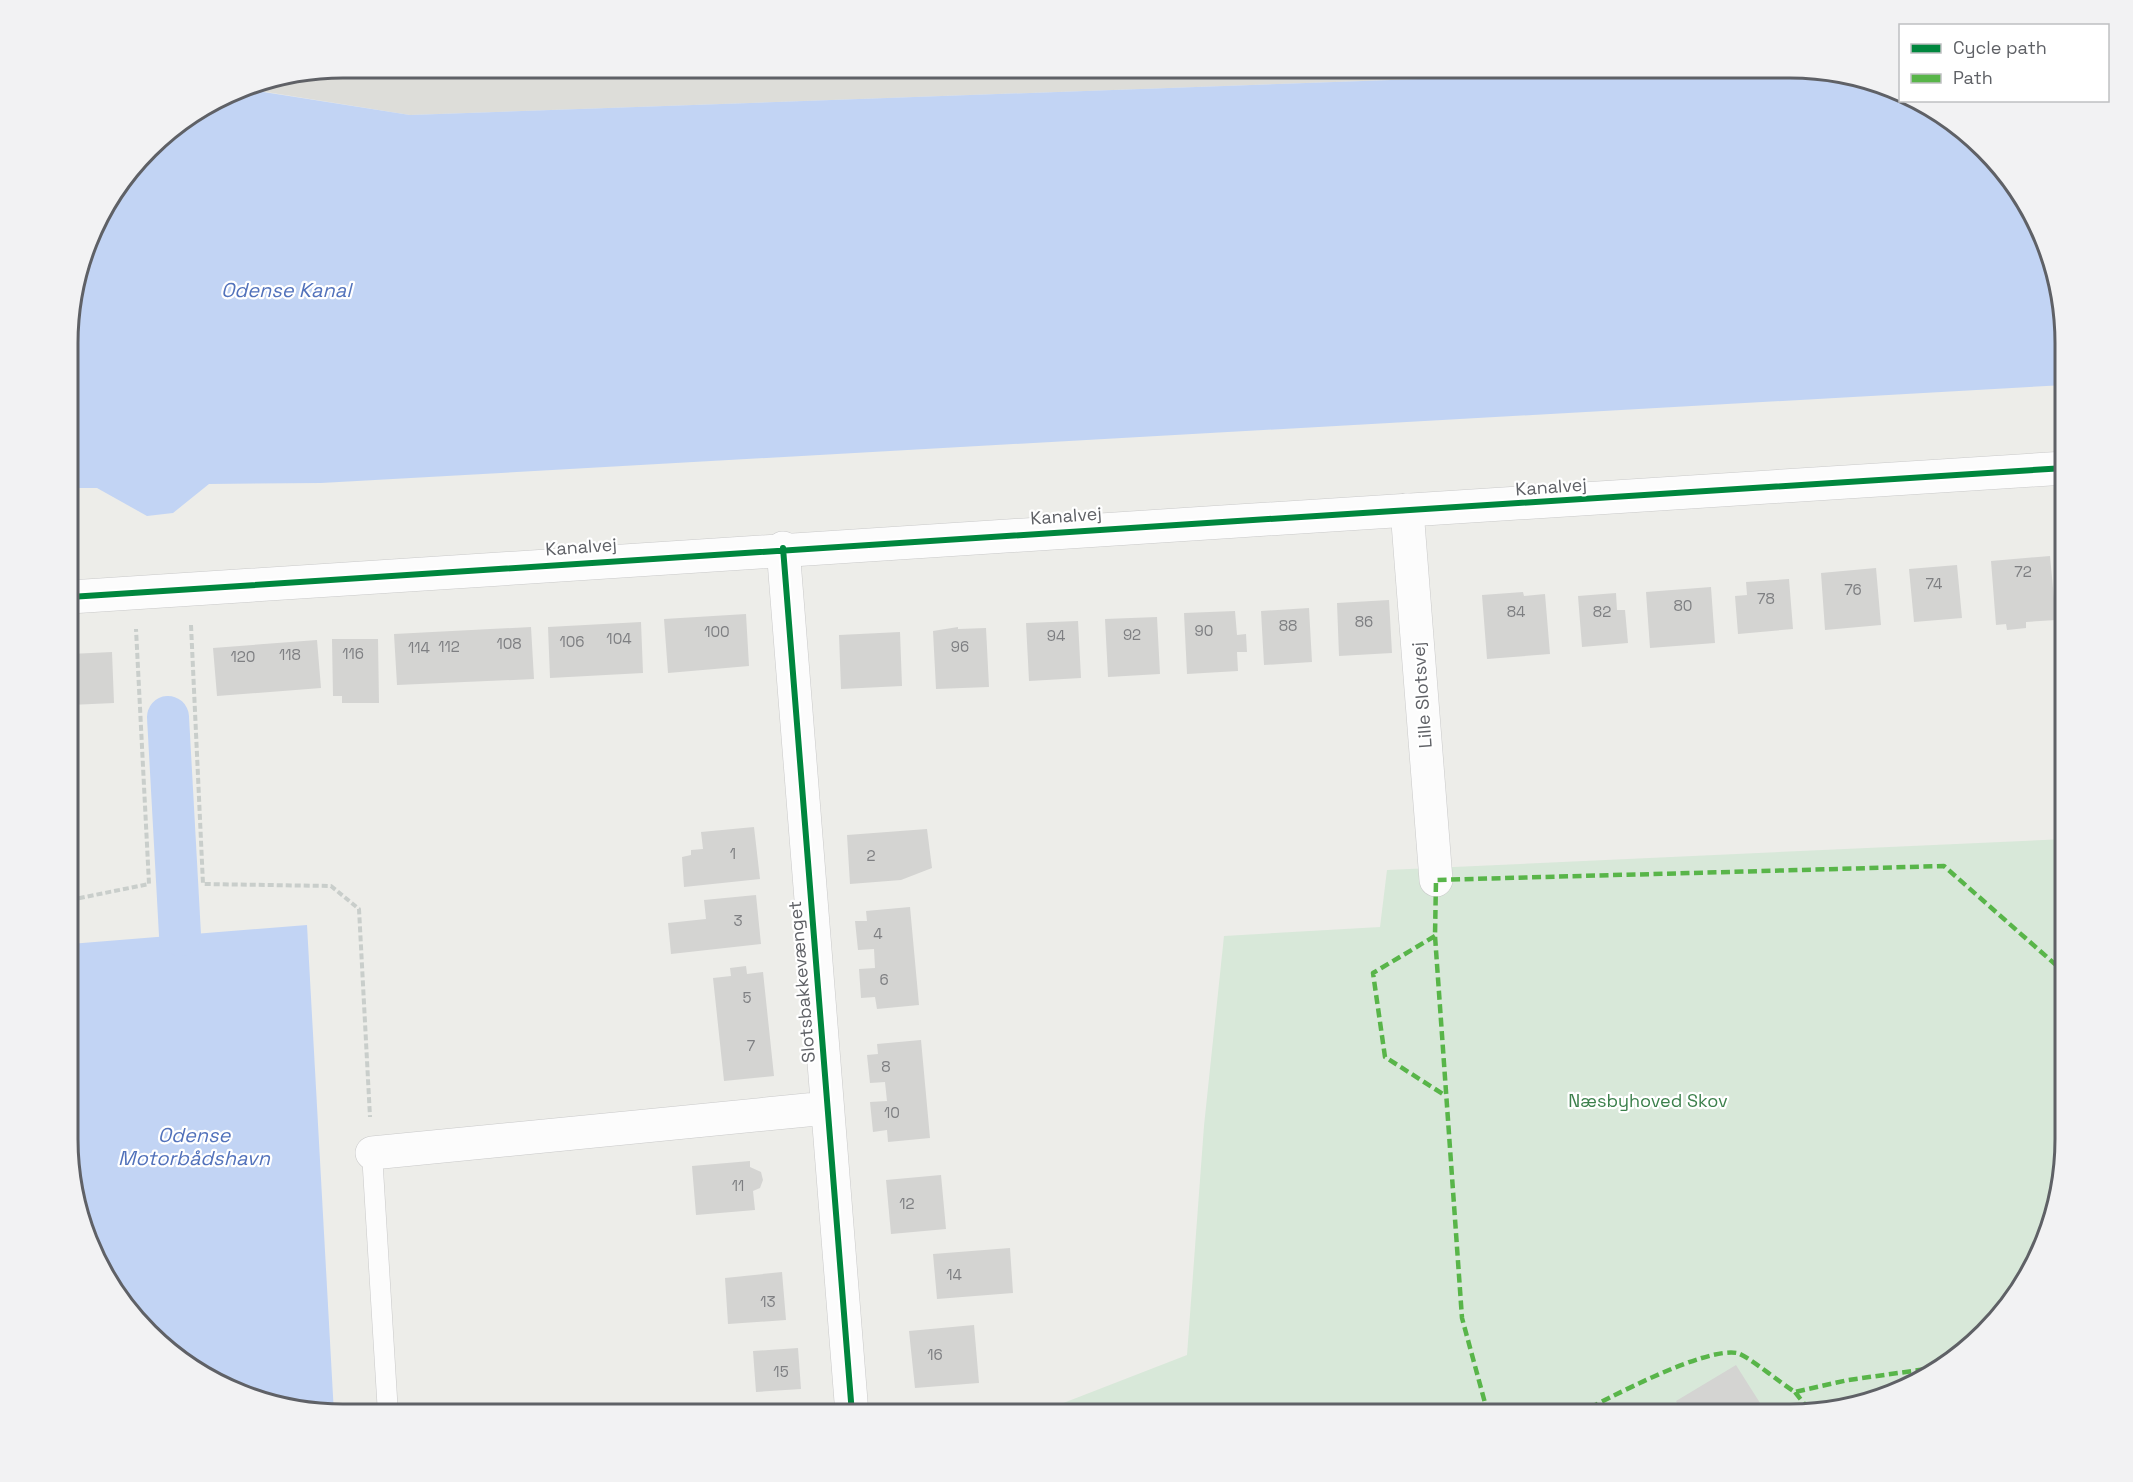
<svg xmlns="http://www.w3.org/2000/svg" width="2133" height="1482" font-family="'Space Grotesk',sans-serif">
	<rect width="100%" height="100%" fill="#edede9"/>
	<path fill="#ddddd9" d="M343,68H1729L410,115L241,88Z"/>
	<path fill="#d8e8d9" d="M2065,839V1156L2051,1228L2009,1306L1912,1386L1790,1414H1035L1187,1355L1204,1126L1224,936L1380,927L1387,870Z"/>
	<path fill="#c2d4f4" d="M1729,68C1787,68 1848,66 1900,94V100L1913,101L1957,124L2037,221L2065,326V385L321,483L209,484L173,513L147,516L97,488H70V308L96,221L161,136L238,88L410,115Z
		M307,925L334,1414L254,1400L176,1358L104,1276L70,1174V944Z"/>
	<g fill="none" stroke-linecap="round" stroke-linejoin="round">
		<path stroke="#c2d4f4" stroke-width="42" d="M168,717L180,935"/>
	</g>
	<path fill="#d4d4d2" d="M2050,556L2056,620L2026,622V628L2007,630L2006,624L1996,625L1991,561Z
		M1957,565L1962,618L1914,622L1909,569Z
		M1876,568L1881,625L1825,630L1821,573Z
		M1789,579L1793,629L1738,634L1735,596L1747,595L1746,582Z
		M1711,587L1715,643L1650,648L1646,592Z
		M1523,592L1524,596L1545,594L1550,654L1487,659L1482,595Z
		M1616,593L1617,610H1625L1628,643L1582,647L1578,596Z
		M1389,600L1392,653L1339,656L1337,603Z
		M1309,608L1312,662L1264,665L1261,611Z
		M1235,611L1237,635L1246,634L1247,652H1237L1238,671L1187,674L1184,613Z
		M746,614L749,666L668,673L664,619Z
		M1157,617L1160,674L1108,677L1105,619Z
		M1078,621L1081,678L1029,681L1026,623Z
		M641,622L643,673L550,678L548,627Z
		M531,627L534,679L397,685L394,634Z
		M958,627V629L986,628L989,687L936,689L933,631Z
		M900,632L902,686L841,689L839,635Z
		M332,639H378L379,703H342V696H333Z
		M317,640L321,688L217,696L213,648Z
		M112,652L114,703L70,705V654Z
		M754,827L760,879L684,887L682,857L691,855V850L703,849L701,832Z
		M927,829L932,868L901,880L850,884L847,835Z
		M756,895L761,944L671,954L668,923L706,919L704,900Z
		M910,907L919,1005L877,1009L875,997L861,998L859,969L875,968L874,949L858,950L855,921H867L866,911Z
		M746,966L747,974L763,972L774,1076L724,1081L713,978L731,976L730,968Z
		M921,1040L930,1138L888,1142L887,1130L873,1132L870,1102L887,1101L885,1082L870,1083L867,1055L878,1054L877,1044Z
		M750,1161V1167L761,1172L763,1180L760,1188L753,1191L755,1210L696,1215L692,1166Z
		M941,1175L946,1229L891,1234L886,1180Z
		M1010,1248L1013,1293L937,1299L933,1254Z
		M782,1272L786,1320L728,1324L725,1278Z
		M974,1325L979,1383L915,1388L909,1331Z
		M798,1348L801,1389L756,1392L753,1351Z
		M1736,1365L1767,1414H1684L1676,1401Z"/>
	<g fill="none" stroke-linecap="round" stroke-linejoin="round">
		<defs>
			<path id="service" d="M372,1153L388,1414"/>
			<path id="minor" d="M1407,510L1436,880
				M783,548L852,1414
				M372,1153L827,1108"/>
			<path id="tertiary" d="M70,597C735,551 1400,512 2065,468"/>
		</defs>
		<use href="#service" stroke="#c9c9c9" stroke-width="21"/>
		<use href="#minor" stroke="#c9c9c9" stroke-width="34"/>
		<use href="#tertiary" stroke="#c9c9c9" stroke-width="34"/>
		<path stroke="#c9cecb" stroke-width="4" stroke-dasharray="6 3" stroke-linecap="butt" d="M191,625L203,884L331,886L359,909L370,1117
			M70,900L149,884L136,629"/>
		<use href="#service" stroke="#fcfcfc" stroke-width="20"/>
		<use href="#minor" stroke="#fcfcfc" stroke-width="33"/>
		<use href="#tertiary" stroke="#fcfcfc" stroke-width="33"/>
		<path stroke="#58b549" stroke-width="4.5" stroke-dasharray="9 4.5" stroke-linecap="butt" d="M1435,936L1373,973L1385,1057L1446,1096
			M1795,1392L1809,1410
			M1488,1414L1462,1318L1435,936L1436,880L1944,866L2065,973
			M1578,1414C1609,1398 1704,1347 1737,1353C1747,1355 1783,1385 1795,1392L1848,1380L1934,1368"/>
		<defs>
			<path id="cycleway" d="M783,548L852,1414
				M70,597C735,551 1400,512 2065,468"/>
		</defs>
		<use href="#cycleway" stroke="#fff" stroke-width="10"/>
		<use href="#cycleway" stroke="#00873e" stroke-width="6"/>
	</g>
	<g text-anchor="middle" stroke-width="4.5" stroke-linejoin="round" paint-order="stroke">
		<g font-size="15" fill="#7e7f82">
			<text x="2023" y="577">72</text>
			<text x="1934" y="589">74</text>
			<text x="1853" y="595">76</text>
			<text x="1766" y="604">78</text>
			<text x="1683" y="611">80</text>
			<text x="1516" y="617">84</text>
			<text x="1602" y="617">82</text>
			<text x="1364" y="627">86</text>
			<text x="1288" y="631">88</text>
			<text x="1204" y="636">90</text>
			<text x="717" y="637">100</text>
			<text x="1132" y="640">92</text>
			<text x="1056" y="641">94</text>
			<text x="619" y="644">104</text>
			<text x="572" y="647">106</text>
			<text x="509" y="649">108</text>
			<text x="449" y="652">112</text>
			<text x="960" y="652">96</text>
			<text x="419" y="653">114</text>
			<text x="353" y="659">116</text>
			<text x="290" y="660">118</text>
			<text x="243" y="662">120</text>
			<text x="733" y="859">1</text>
			<text x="871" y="861">2</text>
			<text x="738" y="926">3</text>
			<text x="878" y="939">4</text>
			<text x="884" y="985">6</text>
			<text x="747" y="1003">5</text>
			<text x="751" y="1051">7</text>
			<text x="886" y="1072">8</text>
			<text x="892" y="1118">10</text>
			<text x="738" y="1191">11</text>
			<text x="907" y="1209">12</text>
			<text x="954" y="1280">14</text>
			<text x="768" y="1307">13</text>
			<text x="935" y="1360">16</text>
			<text x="781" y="1377">15</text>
		</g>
		<g font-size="18" fill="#5f6166" stroke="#fff">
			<text transform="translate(1551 487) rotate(-4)" y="6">Kanalvej</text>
			<text transform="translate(1066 516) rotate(-4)" y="6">Kanalvej</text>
			<text transform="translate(581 547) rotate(-4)" y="6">Kanalvej</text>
			<text transform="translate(1422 695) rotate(-94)" y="6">Lille Slotsvej</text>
			<text transform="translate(802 982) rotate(-95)" y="6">Slotsbakkevænget</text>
		</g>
		<g font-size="18" fill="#3c804c" stroke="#fff">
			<text x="1648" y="1107">Næsbyhoved Skov</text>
		</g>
		<g font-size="20" font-style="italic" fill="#5272bb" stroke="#fff">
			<text x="286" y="297">Odense Kanal</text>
			<text x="194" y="1142">Odense<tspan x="194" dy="23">Motorbådshavn</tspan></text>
		</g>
	</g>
	<path d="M0 0H2133V1482H0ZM343 78H1790A265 265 0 0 1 2055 343V1139A265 265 0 0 1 1790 1404H343A265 265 0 0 1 78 1139V343A265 265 0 0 1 343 78Z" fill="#f2f2f3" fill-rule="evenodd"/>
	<path fill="none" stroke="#5f6166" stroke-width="3" d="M343 78H1790A265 265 0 0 1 2055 343V1139A265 265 0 0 1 1790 1404H343A265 265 0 0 1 78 1139V343A265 265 0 0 1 343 78Z"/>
	<rect x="1899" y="24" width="210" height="78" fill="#ffffff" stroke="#bfc0c2" stroke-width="1.5"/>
	<rect x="1911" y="44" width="30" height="9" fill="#00873e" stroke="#bfc0c2" stroke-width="1.5"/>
	<text x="1953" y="54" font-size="18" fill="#5f6166">Cycle path</text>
	<rect x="1911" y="74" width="30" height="9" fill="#58b549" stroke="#bfc0c2" stroke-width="1.5"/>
	<text x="1953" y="84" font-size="18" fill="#5f6166">Path</text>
</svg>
